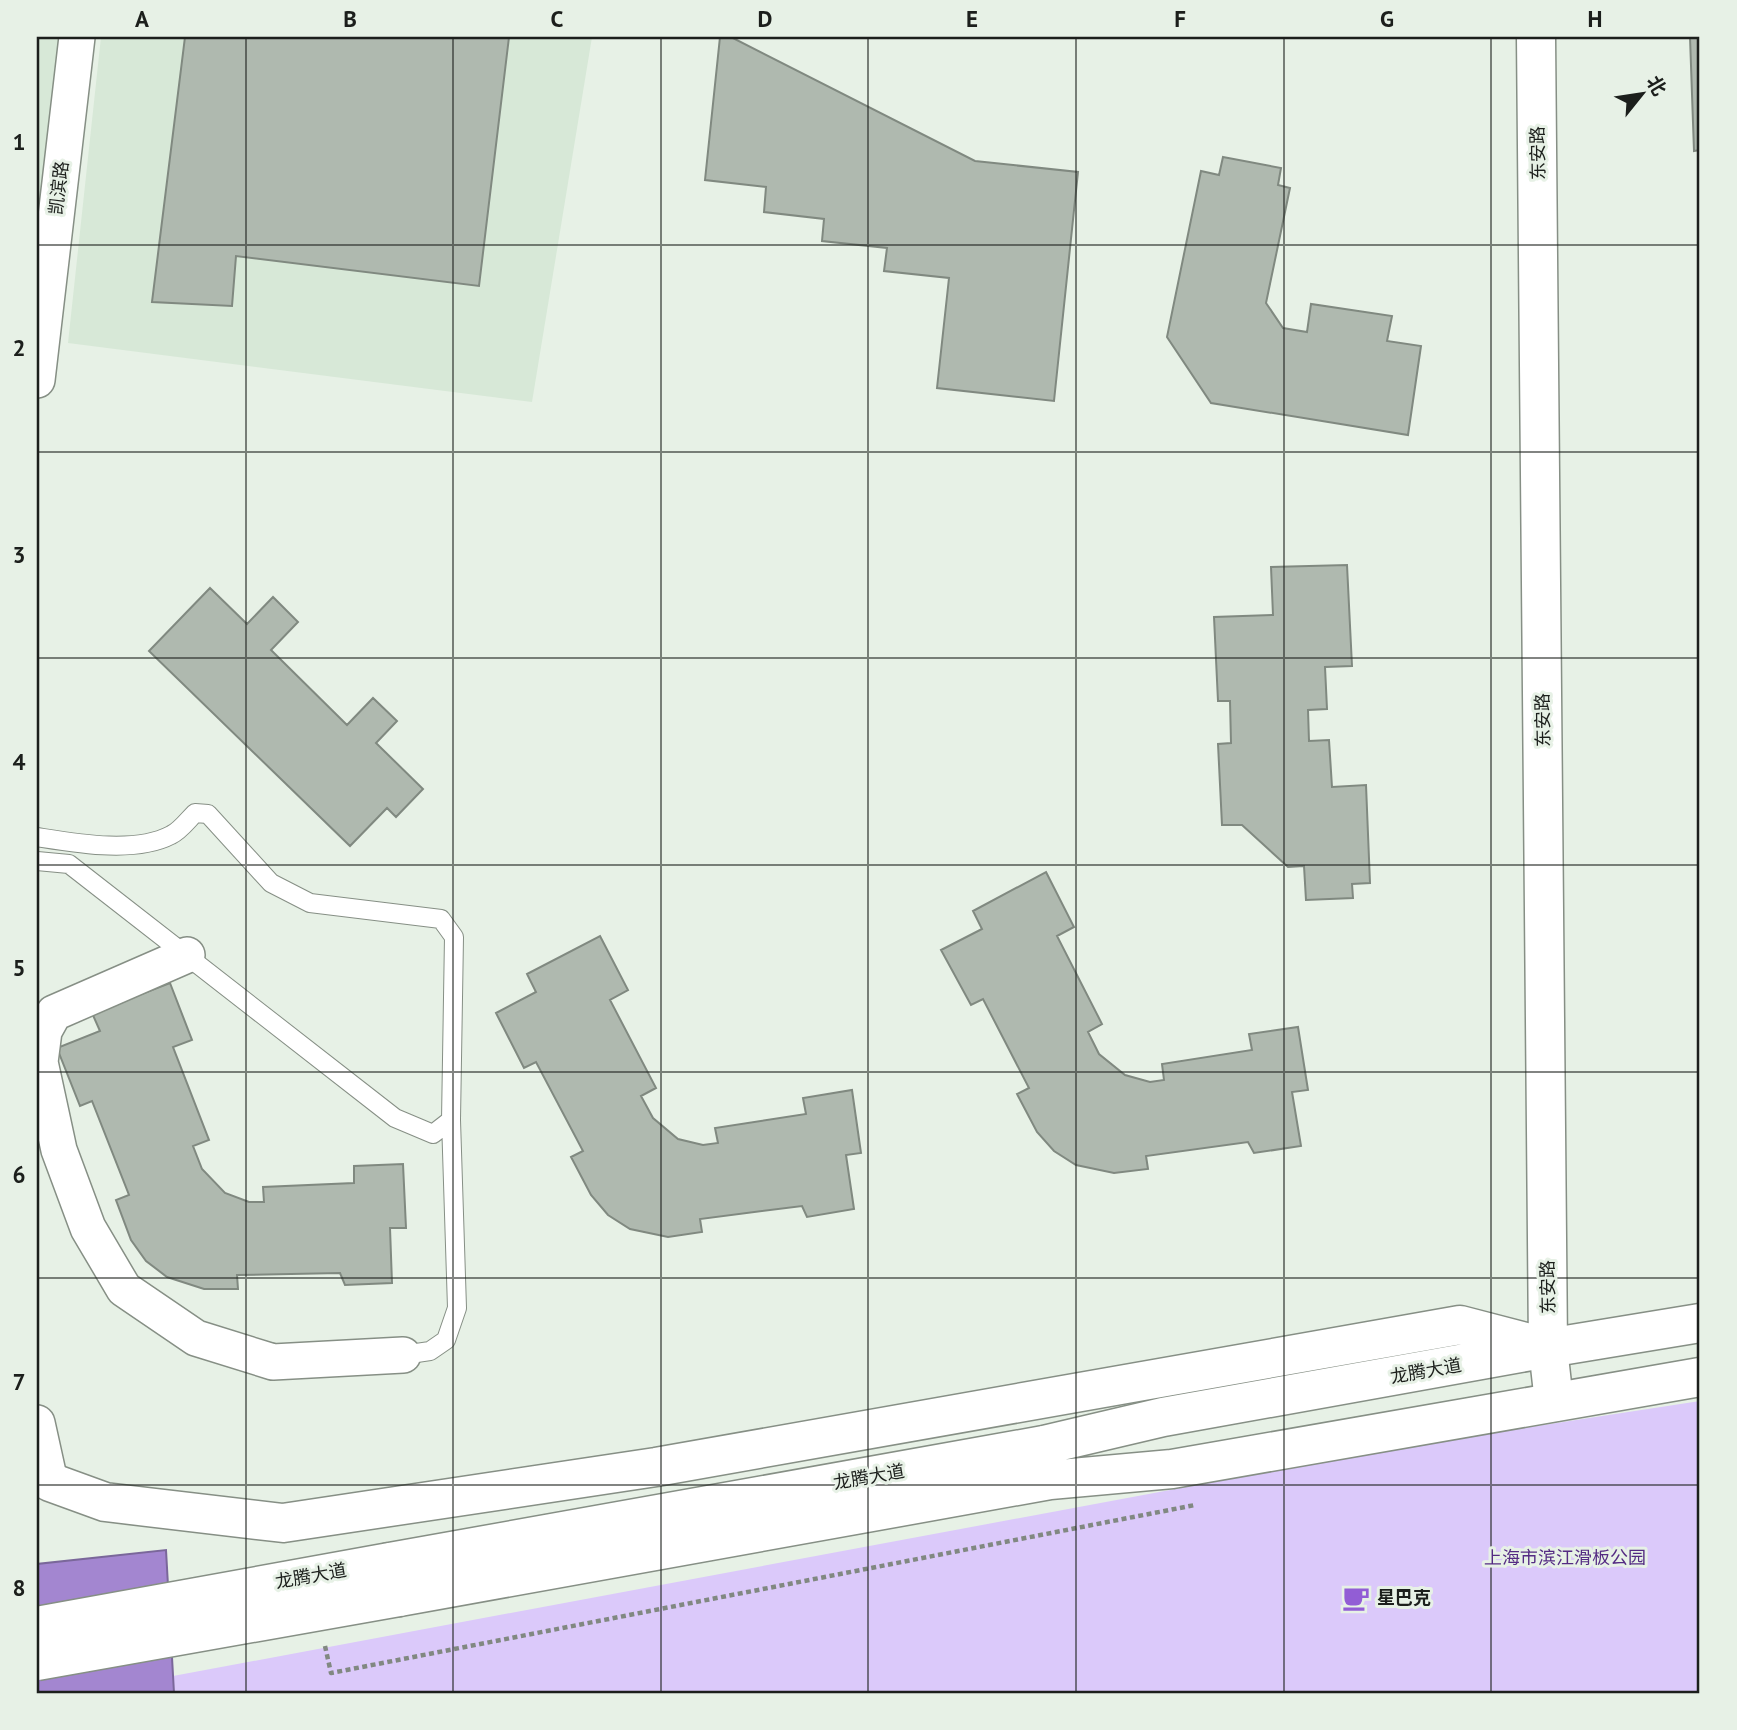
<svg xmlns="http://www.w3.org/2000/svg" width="1737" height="1730" font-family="'PT Sans','Noto Sans SC',sans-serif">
	<rect width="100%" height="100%" fill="#e7f1e6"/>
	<path fill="#d7e8d7" d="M37,37H72L37,340Z
		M101,37H592L532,402L68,343Z"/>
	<path fill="#dbc9fa" d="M1700,1401V1693H174L173,1676L1400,1447Z"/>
	<path fill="#a386d0" stroke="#7a679a" stroke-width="2" d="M166,1550L174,1693H37V1564Z"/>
	<path fill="#afb9af" stroke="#808980" stroke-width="2" d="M185,37H509L479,286L236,256L232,306L152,302Z
		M720,37H731L975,161L1078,172L1054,401L937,388L949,278L884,271L887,248L822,241L824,219L764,212L766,187L705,180Z
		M1690,37H1700V150L1694,151Z
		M1223,157L1281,168L1278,185L1290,188L1266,303L1283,328L1307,332L1311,304L1392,316L1387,341L1421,346L1408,435L1211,403L1167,337L1201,171L1219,175Z
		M1347,565L1352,666L1325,667L1327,709L1308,710L1309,741L1329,740L1332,787L1366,785L1370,883L1352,884L1353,898L1306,900L1304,866L1288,867L1242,825H1222L1218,744L1231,743L1230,701H1218L1214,617L1273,615L1271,567Z
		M210,588L247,624L273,597L298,622L271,650L347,725L373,698L397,721L376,743L423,789L396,817L387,808L350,846L149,651Z
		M1046,872L1074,927L1057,936L1102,1024L1088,1032L1099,1054L1125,1075L1150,1082L1164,1080L1162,1064L1252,1050L1249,1034L1298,1027L1308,1090L1292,1092L1301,1146L1254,1153L1248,1142L1146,1156L1148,1169L1114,1173L1076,1165L1054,1151L1037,1132L1017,1094L1029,1088L983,999L971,1005L941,950L982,929L973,911Z
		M600,936L628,990L610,1000L656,1088L641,1096L653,1118L678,1139L703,1145L718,1143L715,1128L806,1114L803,1098L852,1090L861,1153L846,1155L854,1209L807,1217L802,1206L700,1219L702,1232L668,1237L630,1229L608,1215L591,1195L571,1157L583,1151L536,1062L524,1068L496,1013L536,992L527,974Z
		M170,983L192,1040L173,1047L209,1140L193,1146L202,1169L225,1193L249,1202H264L263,1187L354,1183V1166L403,1164L406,1228H390L392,1283L345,1285L340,1273L237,1275L238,1289H204L167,1277L146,1261L131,1240L116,1200L129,1195L92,1101L80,1106L57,1048L100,1031L92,1013Z"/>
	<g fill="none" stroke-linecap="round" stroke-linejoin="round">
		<defs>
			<path id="service" d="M37,837C75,843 135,854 171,835C180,831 188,820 195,813L208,814L271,883L310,903L441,919L454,937L451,1120L433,1134L395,1118L69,864L37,861
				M403,1355L430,1351L446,1340L457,1308L451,1120"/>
			<path id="minor" d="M37,380L77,37
				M187,955L54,1013L44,1031L40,1062L59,1150L88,1228L124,1289L196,1338L273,1362L403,1355
				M37,1423L50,1482"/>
			<path id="tertiary" d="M1536,37L1548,1348L1554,1402
				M50,1482L105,1502L283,1523L656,1467L1460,1325L1548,1348"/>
			<path id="secondary" d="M390,1562L1044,1445L1163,1417L1548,1348L1700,1323
				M399,1597L1050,1480L1172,1469L1700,1377"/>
		</defs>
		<use href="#service" stroke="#868f85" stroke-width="20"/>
		<use href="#minor" stroke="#868f85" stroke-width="38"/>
		<use href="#tertiary" stroke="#868f85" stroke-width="41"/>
		<use href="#secondary" stroke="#868f85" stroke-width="41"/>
		<path stroke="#818881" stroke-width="4.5" stroke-dasharray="5 3.5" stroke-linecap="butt" d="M325,1646L331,1673L1195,1505"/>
		<use href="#service" stroke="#fff" stroke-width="18"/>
		<use href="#minor" stroke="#fff" stroke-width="35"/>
		<use href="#tertiary" stroke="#fff" stroke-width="38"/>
		<use href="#secondary" stroke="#fff" stroke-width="38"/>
		<defs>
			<path id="secondary-bridge" d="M37,1626L390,1562
				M37,1661L399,1597"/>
		</defs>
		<use href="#secondary-bridge" stroke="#868f85" stroke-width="41" stroke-linecap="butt"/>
		<use href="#secondary-bridge" stroke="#fff" stroke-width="38"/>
	</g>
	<path fill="none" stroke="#1c1f1c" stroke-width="2" stroke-opacity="0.55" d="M246,37V1693M453,37V1693M661,37V1693M868,37V1693M1076,37V1693M1284,37V1693M1491,37V1693M37,245H1700M37,452H1700M37,658H1700M37,865H1700M37,1072H1700M37,1278H1700M37,1485H1700"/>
	<defs>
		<symbol id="cafe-bare" viewBox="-9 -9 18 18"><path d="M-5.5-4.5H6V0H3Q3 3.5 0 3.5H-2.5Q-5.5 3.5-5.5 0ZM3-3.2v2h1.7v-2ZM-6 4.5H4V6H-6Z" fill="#925dd5" stroke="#e7f1e6" stroke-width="2.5" paint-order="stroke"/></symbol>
	</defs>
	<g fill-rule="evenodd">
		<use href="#cafe-bare" x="1337" y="1579" width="38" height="38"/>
	</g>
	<g text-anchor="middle" stroke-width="6" stroke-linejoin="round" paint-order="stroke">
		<g font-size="18" fill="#1c1f1c" stroke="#e7f1e6">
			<text transform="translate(1538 153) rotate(-91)" y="6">东安路</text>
			<text transform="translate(59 188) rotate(-83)" y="6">凯滨路</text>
			<text transform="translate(1543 720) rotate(-91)" y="6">东安路</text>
			<text transform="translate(1548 1287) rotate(-91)" y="6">东安路</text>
			<text transform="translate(1426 1371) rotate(-10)" y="6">龙腾大道</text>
			<text transform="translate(869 1477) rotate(-10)" y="6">龙腾大道</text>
			<text transform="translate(311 1576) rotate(-10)" y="6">龙腾大道</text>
		</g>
		<g font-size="18" fill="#542b83" stroke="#e7f1e6">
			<text x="1565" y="1564">上海市滨江滑板公园</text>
		</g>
		<g font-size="18" font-weight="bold" fill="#1c1f1c" stroke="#e7f1e6" text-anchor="start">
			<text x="1377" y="1604">星巴克</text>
		</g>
	</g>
	<rect width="1737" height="1730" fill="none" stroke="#e7f1e6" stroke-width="77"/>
	<g transform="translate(1642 94) rotate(60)" stroke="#e7f1e6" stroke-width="5" paint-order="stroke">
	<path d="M0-5L12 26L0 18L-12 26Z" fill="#1c1f1c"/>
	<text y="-10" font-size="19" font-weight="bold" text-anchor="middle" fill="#1c1f1c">北</text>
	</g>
	<rect x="38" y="38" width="1660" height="1654" fill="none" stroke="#1c1f1c" stroke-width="2.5"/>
	<g font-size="23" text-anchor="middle" font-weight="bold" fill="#1c1f1c">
		<text x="142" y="27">A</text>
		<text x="350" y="27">B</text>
		<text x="557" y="27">C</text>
		<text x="765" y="27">D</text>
		<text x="972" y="27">E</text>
		<text x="1180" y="27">F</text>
		<text x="1387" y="27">G</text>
		<text x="1595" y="27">H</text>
		<text x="19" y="150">1</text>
		<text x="19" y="356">2</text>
		<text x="19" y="563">3</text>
		<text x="19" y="770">4</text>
		<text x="19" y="976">5</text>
		<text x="19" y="1183">6</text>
		<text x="19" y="1390">7</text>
		<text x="19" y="1596">8</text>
	</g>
</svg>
